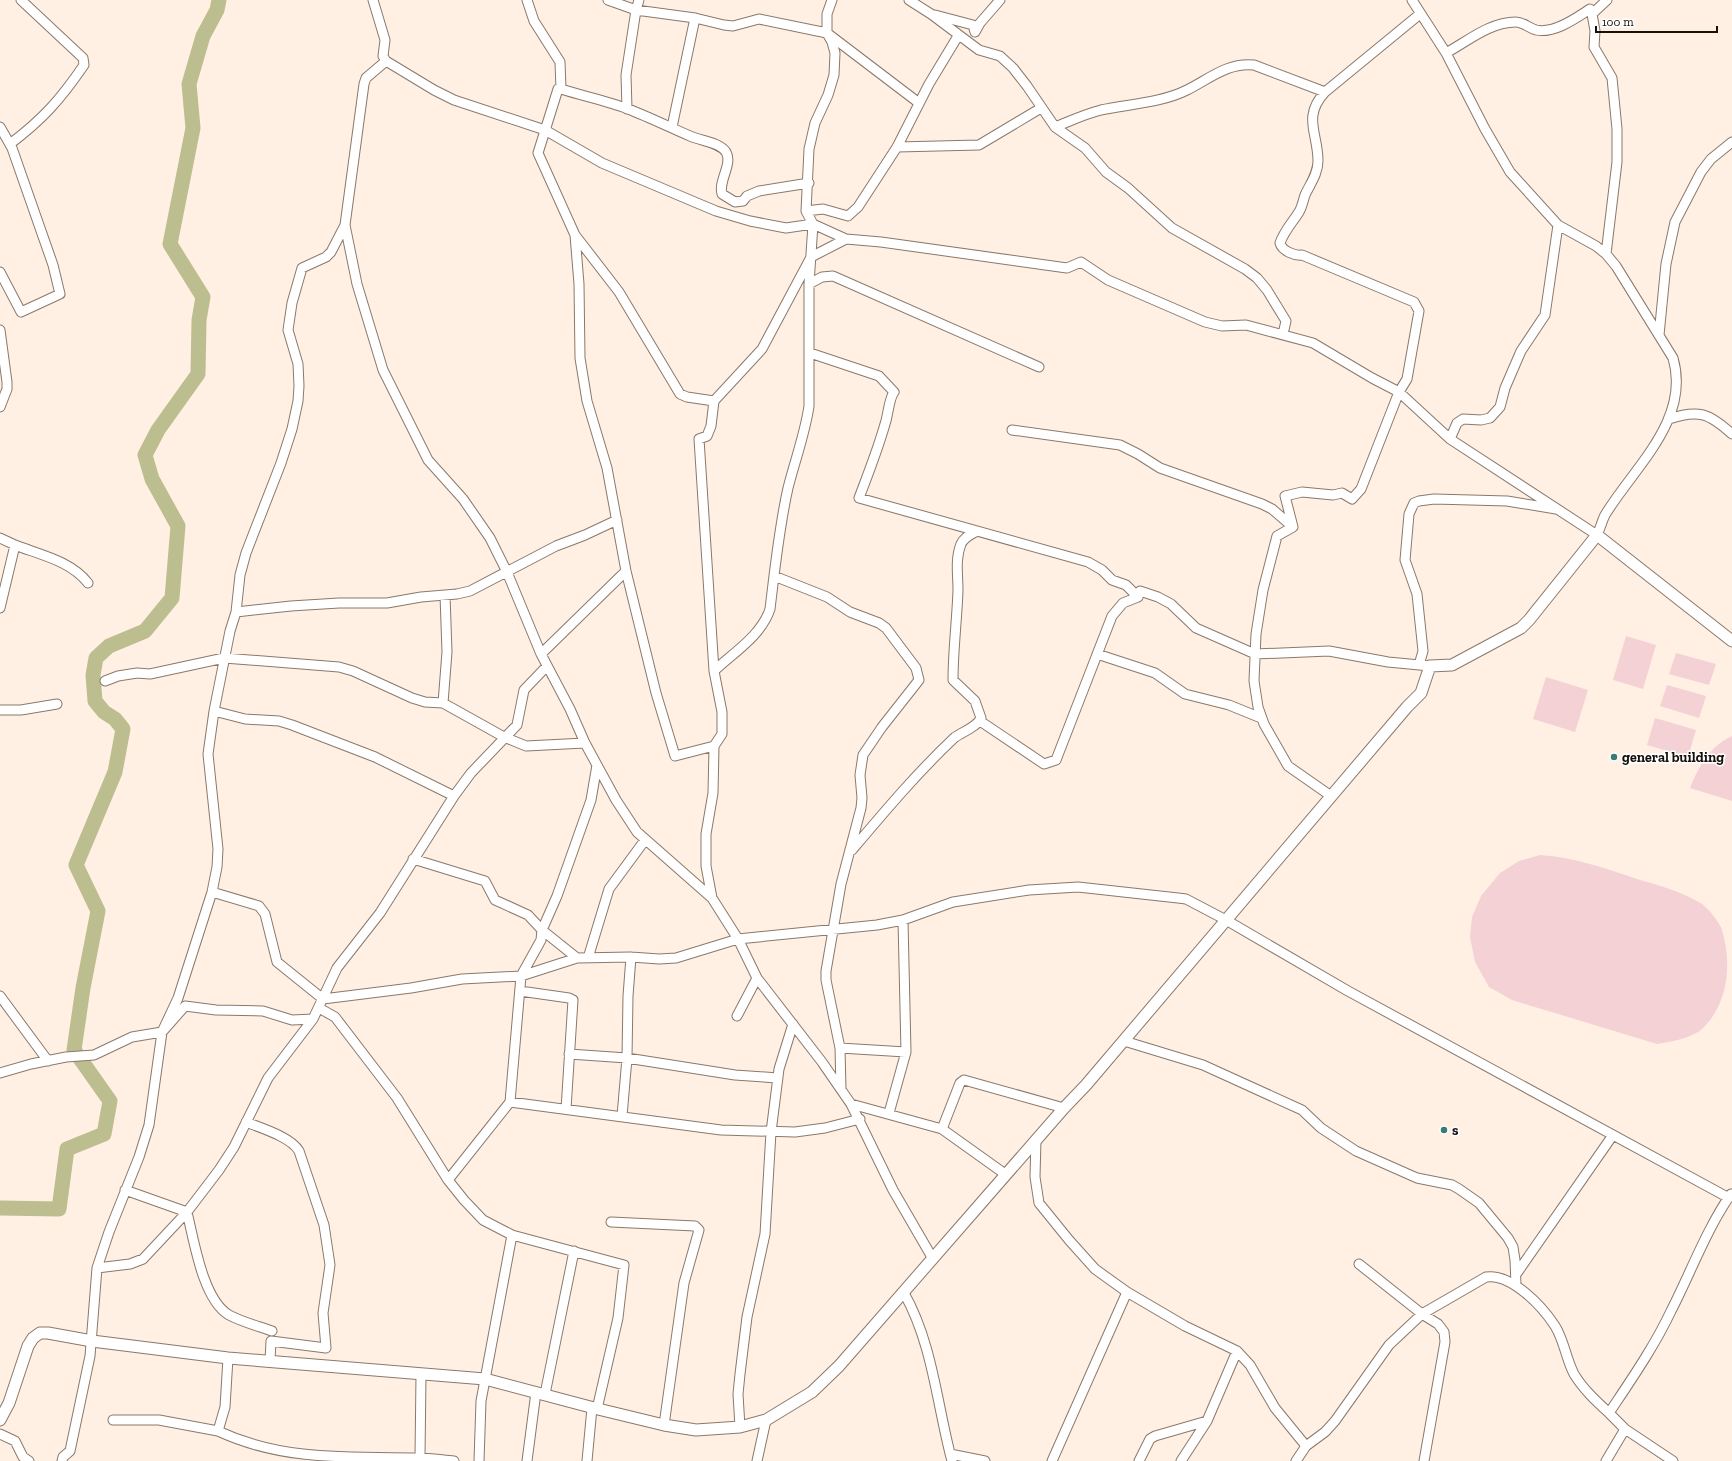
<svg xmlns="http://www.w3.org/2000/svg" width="1732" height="1461" font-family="'Zilla Slab',serif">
	<rect width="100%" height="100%" fill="#fff0e3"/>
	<path fill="#f3d1d4" d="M1626,636L1656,645L1643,689L1613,680Z
		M1676,653L1716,664L1709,685L1669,674Z
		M1546,677L1588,690L1575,732L1533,719Z
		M1667,685L1706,696L1699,718L1660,706Z
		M1655,718L1696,730L1688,757L1647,745Z
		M1732,736V801L1690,788C1698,767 1710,746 1732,736Z
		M1540,855C1575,857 1607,869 1640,880C1661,886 1683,892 1702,904C1710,910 1716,919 1721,927C1732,961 1730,1002 1702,1029C1692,1038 1670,1042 1657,1044L1512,1000L1489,987L1475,962L1470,937L1472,917L1481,896L1500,873L1519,861Z"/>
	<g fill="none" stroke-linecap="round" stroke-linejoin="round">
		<path stroke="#bcbe90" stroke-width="15" d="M0,1208L59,1209L67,1149L104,1134L110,1101L74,1050L83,988L98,911L76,865L115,772L123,729L115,719L104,712L95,701L93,675L96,658L109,646L145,631L172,598L178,526L152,479L145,455L158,430L198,374L199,320L203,297L170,244L193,128L189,84L203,36L217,10L219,0"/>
		<defs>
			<path id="minor" d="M373,0L385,40L383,56L386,61L434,90L454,100L545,130L602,163L716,211L750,221L786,228L813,224L846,239L881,242L1067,268L1081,262L1108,280L1205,322L1222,326L1246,325L1313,343L1372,378L1399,392L1450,439L1597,535C1600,529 1602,521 1605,515C1634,467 1691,420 1673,358L1616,266L1606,254L1596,246L1558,225L1510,172L1485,129L1446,53L1412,0
				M527,0L534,21L560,62L561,89H558L538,153L575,235L619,292L680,394L687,397L714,401
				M608,0L636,10L695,18L724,25L733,26L759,19L827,33L832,42L835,53L834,75L828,95L815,123L809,149L806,211L813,224L809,284V406C805,434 795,460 788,488C779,528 775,568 770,609C762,635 733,653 714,671
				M832,0L827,14V33L919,103
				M909,0L931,14L979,50L1000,56L1013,68L1027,86L1055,127L1085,148L1106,172L1128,188L1172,228L1245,269L1257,278L1267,290L1286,321L1283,334
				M935,15L973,25L975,32
				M975,32L980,23L1000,0
				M1446,53C1468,41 1490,22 1516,22C1523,22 1529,28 1536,30C1554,34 1576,18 1590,9
				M561,89C583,96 607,101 628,109C649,117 669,127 690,136C701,141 719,142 726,152C733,164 718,181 722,194L735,202L743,201L747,196L759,191L809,183
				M627,109L626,75L636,10L639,0
				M0,127L12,148L53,265L60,294L21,312L0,272
				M672,127L695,18
				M1055,127C1070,121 1085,114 1101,110C1129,104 1161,103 1187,90C1209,79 1228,62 1254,65L1325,92
				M10,144C43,119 60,100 84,65L83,58L21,0
				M897,147L979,145L1041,108
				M806,211L823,209L848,216L858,207L897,147L929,84L958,36
				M345,225L357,284L383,370L428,460L463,499L490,538L507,572L541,654L570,709L585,743L616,800L637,832L712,898L738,939L757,978L822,1062L851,1104L893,1190L933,1259
				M575,235L579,284L580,358L587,401L607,468L626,571L656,693L675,756L714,746
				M1606,254L1617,162V129L1612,78L1594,47L1595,31L1592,14L1607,0
				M809,284L822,277L833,276L1039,367
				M0,330L7,382V389L0,407
				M1659,335L1666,264L1675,222L1701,172L1711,159L1732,142
				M810,353L879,376L894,392C889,398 888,416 885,424C878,449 868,474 859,498L1088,562L1102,570L1112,580L1126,585L1138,597L1140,591L1158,597L1171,604L1196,628L1255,654L1329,651L1388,662L1430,666
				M1669,419C1698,409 1709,413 1732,434
				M1012,430L1120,445L1138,454L1160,468L1262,504L1272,509L1293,527
				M1450,439L1457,423L1463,419L1481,420L1490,418L1500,407L1505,388L1521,351L1545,315L1558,225
				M0,538L15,545L0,608
				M15,545C41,555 71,561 88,583
				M774,576L827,597L850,612L879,623L886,628L916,668L919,680L882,727L863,755L860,775L862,798L861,808L841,884L826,971V980L840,1048L841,1089
				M236,612L291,606L339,603H387L421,597L457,594L470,591L556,546L585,535L617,520
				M541,654L626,571
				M1097,654L1155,673L1185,694L1229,705L1261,718
				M1419,665L1423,651L1417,594L1405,560L1409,514L1414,503L1419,501L1434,499L1507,501L1556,509
				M105,681L118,676L137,673L150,674L224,658L339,667L353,671L412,698L425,702L443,703L504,737L526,746L585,743
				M443,703L447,652L445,595
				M0,710H21L57,704
				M214,711L245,719L279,721L292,725L375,757L454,796
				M980,721L1044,764L1056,760L1112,616L1123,603L1138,597
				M1331,796L1288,766L1264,724L1258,707L1254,681L1256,634L1263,590L1277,536L1293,527L1285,496L1302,492L1333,495L1342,493L1352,499L1361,489L1399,392L1407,379L1419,311L1414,302L1302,255C1295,256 1282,251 1280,243C1284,231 1292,223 1299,212C1302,207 1303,201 1305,195C1310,184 1318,174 1318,161C1318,133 1302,117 1325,92L1420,14
				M852,850C885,811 917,773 954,738C962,732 977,727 981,718L975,701L953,680C953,650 957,620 958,590C958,575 955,559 961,544C964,537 970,535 977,531
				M413,859L485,881L495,900L528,915L542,930L577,958
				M212,892L259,906L265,914L277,962L323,999L411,988L462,979L521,976L577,958L631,957L659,959L676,958L738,939L877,925L903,920L953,902L1029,890L1078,887L1178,898L1186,899L1226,920L1348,991L1729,1198
				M712,898L706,866V834L713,793L714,746L722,734V712L714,671L699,439L707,436L711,426L714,401L762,349L811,257L846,239
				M588,958L609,889L645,840
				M520,991L569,998L573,1000L566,1109
				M0,996L48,1061
				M319,1008L335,1017L397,1098L448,1180L464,1200L483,1220L512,1235L481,1401L479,1461
				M737,1016L757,978
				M1124,1041L1203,1065L1302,1110L1321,1128L1356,1151L1417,1178L1452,1185L1459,1189L1479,1203L1508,1238L1513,1247L1515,1260L1516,1285
				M840,1048L906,1052
				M569,1054L627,1058L735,1075L778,1078
				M0,1073L31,1064L66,1057L94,1055L132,1037L162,1032L185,1006L216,1010L263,1011L292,1020L313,1019
				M510,1102L721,1130L795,1132L825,1128L860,1119
				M851,1104L942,1129L1005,1174
				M889,1113L906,1052L903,920
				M622,1116L627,1058L628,996L631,957
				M246,1122C261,1128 291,1137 299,1151L324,1225L330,1265L323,1313L326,1348L271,1341L270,1360
				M942,1129L960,1083L964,1080L1064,1108
				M1036,1139L1035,1177L1039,1203L1069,1240L1095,1269L1127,1292L1185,1326L1237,1351L1250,1365L1275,1408L1306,1446
				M448,1180L510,1102L521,976L541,940L542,930L557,896L591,800L597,765
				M125,1190L187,1212C194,1241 203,1300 229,1315C242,1322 258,1326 272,1331
				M611,1222L695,1226L699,1230L684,1283L664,1425
				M512,1235L624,1265L618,1318L597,1409
				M1359,1264L1422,1314L1438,1324L1444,1332L1445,1342L1424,1461
				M97,1268L130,1264L143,1259L187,1212L219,1170L234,1147L268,1078L313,1019L337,968L380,913L454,796L471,773L517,725L524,690L547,666
				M1517,1273L1613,1135
				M904,1293C933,1344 937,1406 952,1461
				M228,1358L225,1407L218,1431C282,1461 348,1457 418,1458C430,1458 442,1460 454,1461
				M545,1394L574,1251
				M113,1420H159L218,1431
				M740,1427L738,1394L740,1374L747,1317L765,1234L771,1132L779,1069L793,1024
				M0,1434L15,1441L23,1457L29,1461
				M950,1454L985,1461
				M420,1457L421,1375
				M62,1461L63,1457L70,1451L90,1356L97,1268L109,1232L139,1157L149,1125L162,1032L178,998L212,892L217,867L218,849L208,754L214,711L230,631L236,612L240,575L246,553L281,463L292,429L298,401L299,386L298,364L288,330L292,303L302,268L326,257L331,252L345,225L364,84L366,78L386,61
				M527,1461L536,1392
				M587,1461L592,1408
				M757,1461L766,1420
				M1052,1461L1127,1292
				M1139,1461L1150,1439L1155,1436L1207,1421
				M1181,1461L1207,1421L1237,1351
				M1296,1461L1306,1446L1325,1432L1335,1421L1389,1345L1422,1314L1486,1277C1511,1273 1542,1306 1555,1326C1564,1340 1566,1359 1574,1374C1583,1389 1596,1401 1609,1413
				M1606,1461L1625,1429
				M1673,1461L1625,1429L1609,1413C1631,1380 1654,1347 1671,1311C1691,1272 1706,1230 1731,1194"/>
			<path id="tertiary" d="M0,1420L9,1403L28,1346L33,1338L40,1333H48L92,1341L228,1358L485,1379L598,1409L664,1425L696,1430L740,1427L766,1420L812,1392L839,1366L1064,1108L1086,1085L1407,707L1421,693L1430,666L1452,665L1521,628L1529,620L1597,535L1732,641"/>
		</defs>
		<use href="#minor" stroke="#8a796b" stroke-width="11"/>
		<use href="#tertiary" stroke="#8a796b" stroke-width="13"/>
		<use href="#minor" stroke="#fff" stroke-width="9"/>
		<use href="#tertiary" stroke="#fff" stroke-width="11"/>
	</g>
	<g fill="#377d74" stroke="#fff" stroke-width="1.5">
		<circle cx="1614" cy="757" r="4"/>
		<circle cx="1444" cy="1130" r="4"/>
	</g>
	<g text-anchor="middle" stroke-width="3" stroke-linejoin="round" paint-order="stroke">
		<g font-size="14" font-weight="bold" fill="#16100b" stroke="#fff" text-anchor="start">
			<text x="1622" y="762">general building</text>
			<text x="1452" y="1135">s</text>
		</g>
	</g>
	<path d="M1596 26v6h121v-6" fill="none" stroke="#16100b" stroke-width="2"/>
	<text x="1602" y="26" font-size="12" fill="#16100b" stroke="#ffffff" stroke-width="3" paint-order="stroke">100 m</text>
</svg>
